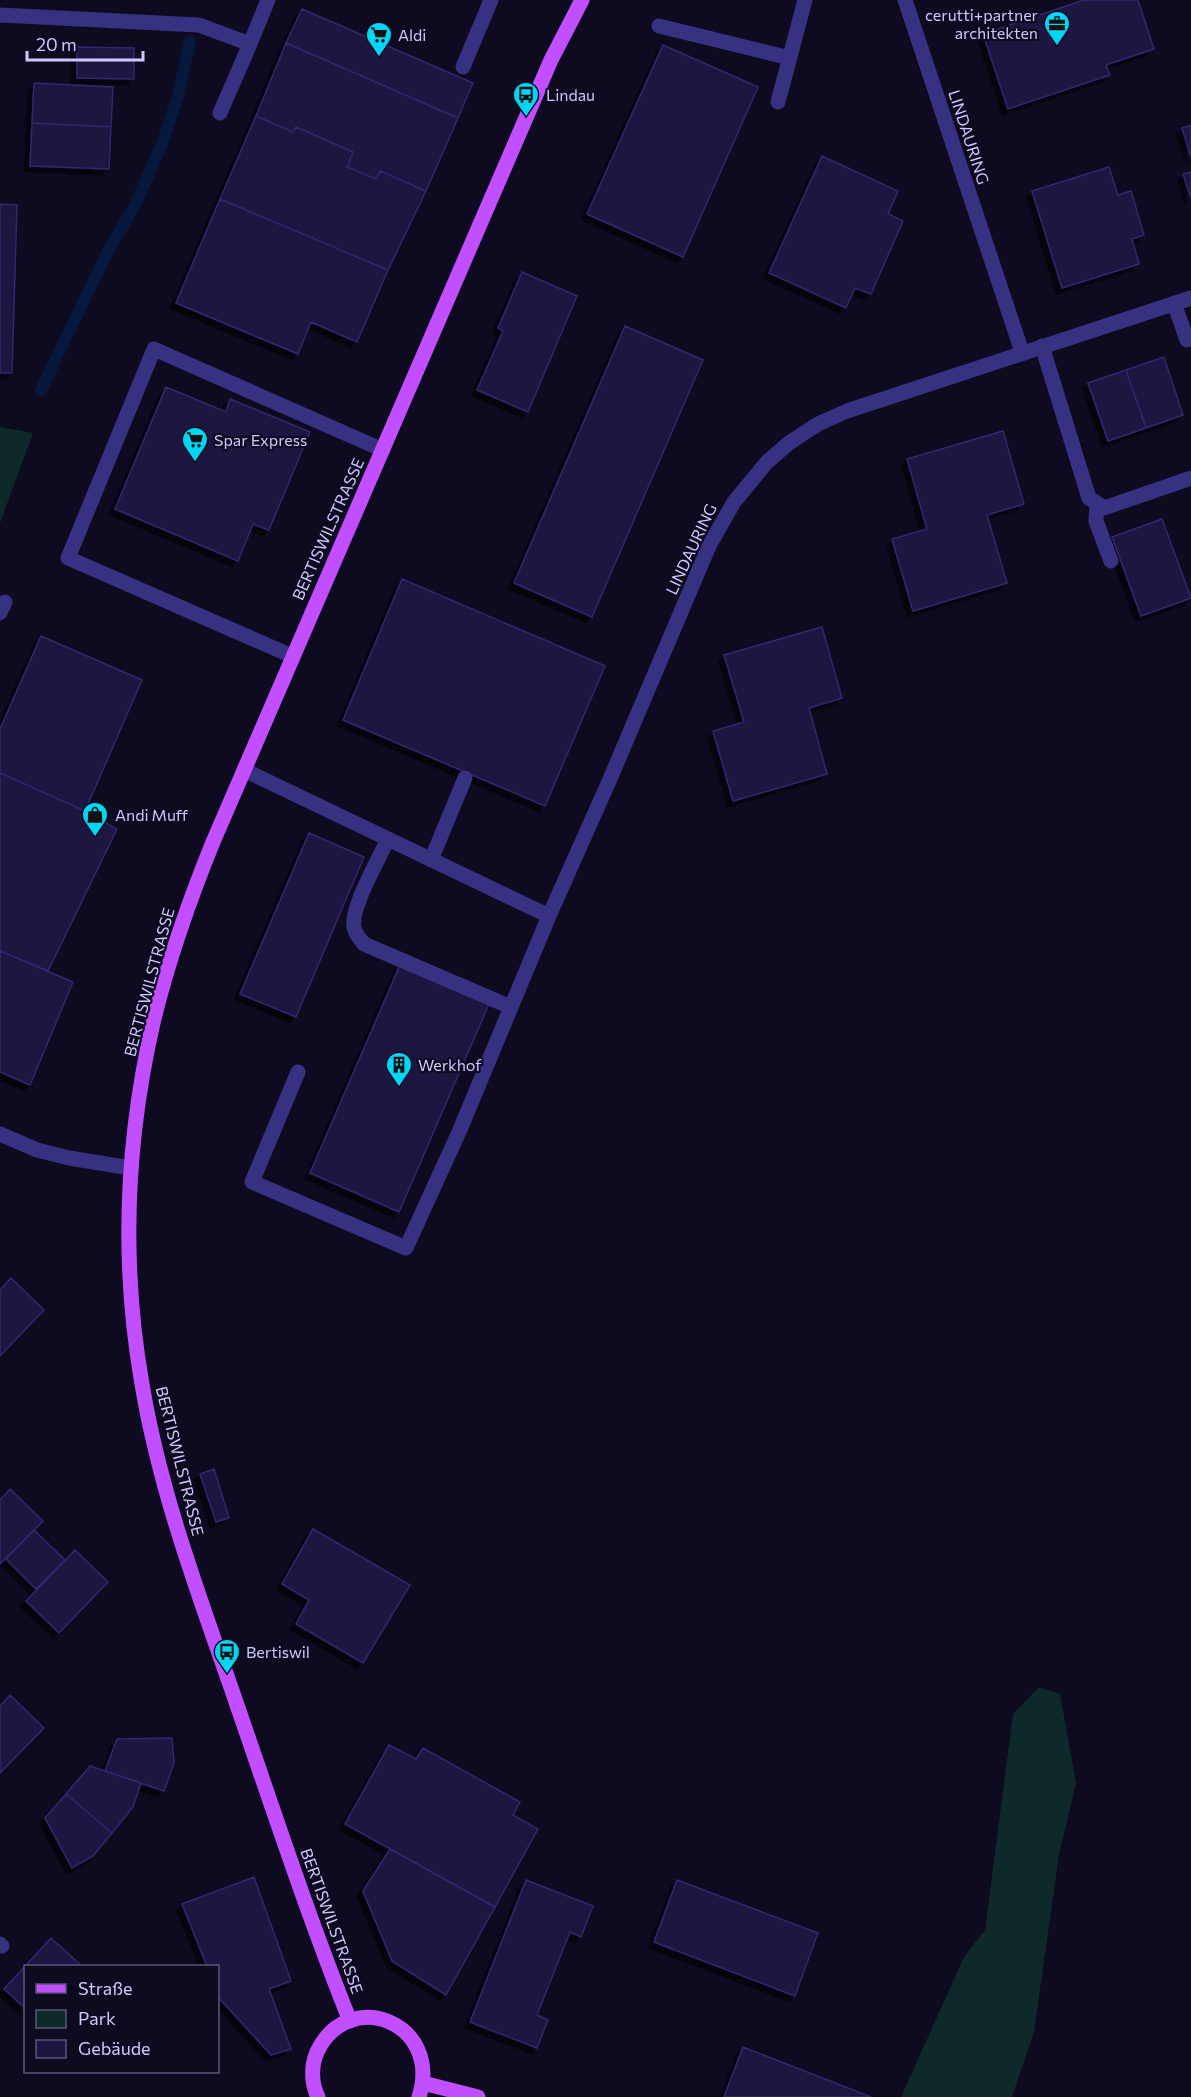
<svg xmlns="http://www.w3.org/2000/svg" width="1191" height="2097" font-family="Commissioner,sans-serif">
	<defs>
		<filter id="shadow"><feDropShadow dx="-5.5" dy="5.5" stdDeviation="0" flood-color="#0009"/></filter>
	</defs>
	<rect width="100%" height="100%" fill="#0e0a1f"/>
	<path fill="#0d2929" d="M0,427L33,433L0,523Z
		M1039,1687L1060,1694L1076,1783L1059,1855L1034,2032L1012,2097H901L964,1957L985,1930L1013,1714Z"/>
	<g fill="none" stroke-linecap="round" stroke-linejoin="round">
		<path stroke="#05183d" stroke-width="12" d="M41,390L106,255L135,205L162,144L178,96L190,41"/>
	</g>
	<path fill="#1f1541" stroke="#35256f" stroke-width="1.5" filter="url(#shadow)" d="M1084,0H1138L1154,49L1106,65L1110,75L1008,109L983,34Z
		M302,9L473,83L458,118L286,43Z
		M286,43L458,118L426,191L380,171L376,179L347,167L353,152L296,127L293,132L256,116Z
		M663,45L758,87L683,257L587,214Z
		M77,47L134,48V79L77,78Z
		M34,83L113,87L111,127L32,123Z
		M256,116L293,132L296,127L353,152L347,167L376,179L380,171L426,191L388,270L220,199Z
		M32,123L111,127L109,169L30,166Z
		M1191,125V157L1182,128Z
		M822,156L898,191L888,214L903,221L871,294L855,288L846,308L769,273Z
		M1109,167L1118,195L1131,191L1144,235L1132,239L1139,264L1062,288L1032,191Z
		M1191,172V198L1183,174Z
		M220,199L388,270L357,342L311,322L298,354L176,303Z
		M0,204L17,205L12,373H0Z
		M522,272L577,296L528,412L477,390L503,331L498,328Z
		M625,326L703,360L592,617L514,583Z
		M1164,357L1183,415L1146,428L1126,370Z
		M1126,370L1146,428L1108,441L1088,383Z
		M166,387L226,412L230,399L310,432L269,530L253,524L238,561L115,509Z
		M1003,431L1024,504L987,515L1007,583L913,611L892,539L927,529L907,459Z
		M1162,519L1191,598L1141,616L1112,537Z
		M402,579L605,666L545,806L343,720Z
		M822,627L842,698L809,708L827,774L733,801L713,731L744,722L724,655Z
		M41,636L142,680L85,811L0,773V729Z
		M0,773L85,811L117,829L48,971L0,951Z
		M309,833L364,857L296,1017L240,994Z
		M0,951L73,982L30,1085L0,1072Z
		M400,965L489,1004L399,1212L310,1173Z
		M11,1278L44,1310L0,1356V1290Z
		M214,1469L229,1518L216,1522L200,1474Z
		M10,1489L43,1521L0,1564V1500Z
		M313,1529L410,1585L363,1663L296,1624L309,1600L282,1584Z
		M34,1530L65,1560L36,1589L6,1559Z
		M75,1550L108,1582L59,1633L26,1601Z
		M10,1695L44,1728L0,1773V1706Z
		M172,1738L174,1763L164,1791L105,1771L117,1739Z
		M389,1745L416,1759L423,1748L520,1802L513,1815L538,1829L495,1907L345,1824Z
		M90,1766L141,1783L133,1807L112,1833L66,1794Z
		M66,1794L112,1833L93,1856L72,1868L45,1818Z
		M390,1849L495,1907L446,1995L392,1961L363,1891Z
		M254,1877L291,1981L269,1989L291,2049L271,2055L220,1999L218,1994V1966H207L182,1904Z
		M526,1880L593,1906L581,1937L570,1932L537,2015L548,2020L537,2048L470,2022Z
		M677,1880L818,1933L795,1996L654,1942Z
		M51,1938L82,1966H26V2009L4,1989Z
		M743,2047L871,2097H724Z"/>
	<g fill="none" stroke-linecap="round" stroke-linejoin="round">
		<path stroke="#363181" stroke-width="15" d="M905,0L1022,352
			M0,15L199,25L250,44L268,0
			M659,26L790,58
			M463,67L491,0
			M778,102L805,0
			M220,113L250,44
			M1174,303L1187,340
			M1042,346L1089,498L1104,508L1191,478
			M1097,503L1096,521L1111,561
			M0,613L5,602
			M292,656L68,558L154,349L383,450
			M244,770L549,916
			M388,839C379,859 350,908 354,928C356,935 360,939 364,944L511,1007
			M431,860L465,778
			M298,1072L252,1182L406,1248L459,1132L549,916L610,779L709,546L734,502L767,462L789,443L818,424L847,411L1191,298
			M0,1134L37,1150L69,1158L131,1168
			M0,1944L2,1946"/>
		<path stroke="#c14fff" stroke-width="15" d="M350,2021C308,1916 273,1809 236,1702C200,1598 160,1493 142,1384C121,1264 126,1141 153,1023C168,961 189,901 213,842L551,60L582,0
			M423,2083L478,2097
			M318,2097C311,2083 311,2066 317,2052C348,1986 443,2022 419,2097"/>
	</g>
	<defs>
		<symbol id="office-pin" viewBox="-11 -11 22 30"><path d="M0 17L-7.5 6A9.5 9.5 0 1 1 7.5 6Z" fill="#00d5f3" stroke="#0e0a1f"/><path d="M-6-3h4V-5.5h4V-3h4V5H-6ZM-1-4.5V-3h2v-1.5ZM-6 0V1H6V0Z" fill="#111"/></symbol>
		<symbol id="supermarket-pin" viewBox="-11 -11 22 30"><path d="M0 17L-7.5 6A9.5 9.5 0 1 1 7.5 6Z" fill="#00d5f3" stroke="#0e0a1f"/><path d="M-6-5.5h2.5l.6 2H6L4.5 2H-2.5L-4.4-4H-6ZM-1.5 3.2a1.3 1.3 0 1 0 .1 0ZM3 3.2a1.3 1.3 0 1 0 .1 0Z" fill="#111"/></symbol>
		<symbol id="bus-pin" viewBox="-11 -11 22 30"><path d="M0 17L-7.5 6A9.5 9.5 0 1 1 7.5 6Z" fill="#00d5f3" stroke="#0e0a1f"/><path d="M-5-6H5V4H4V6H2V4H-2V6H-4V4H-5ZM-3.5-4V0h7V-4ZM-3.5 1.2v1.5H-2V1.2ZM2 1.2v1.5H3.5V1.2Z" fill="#111"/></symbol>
		<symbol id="shop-pin" viewBox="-11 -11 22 30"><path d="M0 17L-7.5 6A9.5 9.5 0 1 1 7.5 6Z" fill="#00d5f3" stroke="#0e0a1f"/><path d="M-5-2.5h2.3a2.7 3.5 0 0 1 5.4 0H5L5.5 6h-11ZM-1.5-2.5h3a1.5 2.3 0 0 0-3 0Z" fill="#111"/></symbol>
		<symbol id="building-pin" viewBox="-11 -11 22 30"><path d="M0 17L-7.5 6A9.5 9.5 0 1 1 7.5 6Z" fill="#00d5f3" stroke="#0e0a1f"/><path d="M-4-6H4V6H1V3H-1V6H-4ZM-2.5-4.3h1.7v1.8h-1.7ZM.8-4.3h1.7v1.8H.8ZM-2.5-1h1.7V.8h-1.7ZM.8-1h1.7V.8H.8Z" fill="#111"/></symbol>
	</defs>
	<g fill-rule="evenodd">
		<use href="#office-pin" x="1042" y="9" width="30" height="40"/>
		<use href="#supermarket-pin" x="364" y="20" width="30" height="40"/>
		<use href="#bus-pin" x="511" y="80" width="30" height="40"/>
		<use href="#supermarket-pin" x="180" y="425" width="30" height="40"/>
		<use href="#shop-pin" x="80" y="800" width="30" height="40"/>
		<use href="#building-pin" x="384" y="1050" width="30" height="40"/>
		<use href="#bus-pin" x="212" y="1637" width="30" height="40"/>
	</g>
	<g text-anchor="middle" stroke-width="4.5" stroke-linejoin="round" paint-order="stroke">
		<g font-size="16" fill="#cfc8ff" stroke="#0e0a1f" text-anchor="start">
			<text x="1038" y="21" text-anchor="end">cerutti+partner<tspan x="1038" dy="18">architekten</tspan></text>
			<text x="398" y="41">Aldi</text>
			<text x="546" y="101">Lindau</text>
			<text x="214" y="446">Spar Express</text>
			<text x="115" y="821">Andi Muff</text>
			<text x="418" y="1071">Werkhof</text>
			<text x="246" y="1658">Bertiswil</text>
		</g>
		<g font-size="16" fill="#cfc8ff" stroke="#0e0a1f">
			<text transform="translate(969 137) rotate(72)" y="6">LINDAURING</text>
			<text transform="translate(328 529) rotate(-66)" y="6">BERTISWILSTRASSE</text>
			<text transform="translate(691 549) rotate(-65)" y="6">LINDAURING</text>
			<text transform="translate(149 982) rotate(-75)" y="6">BERTISWILSTRASSE</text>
			<text transform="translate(180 1461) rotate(76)" y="6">BERTISWILSTRASSE</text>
			<text transform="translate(332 1921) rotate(70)" y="6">BERTISWILSTRASSE</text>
		</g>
	</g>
	<rect x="24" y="1965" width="195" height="108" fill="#0e0a1f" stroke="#5b5679" stroke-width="1.5"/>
	<rect x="36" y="1984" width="30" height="9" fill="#c14fff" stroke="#5b5679" stroke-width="1.5"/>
	<text x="78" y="1995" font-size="18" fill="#cfc8ff">Straße</text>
	<rect x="36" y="2010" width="30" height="18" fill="#0d2929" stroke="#5b5679" stroke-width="1.5"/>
	<text x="78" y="2025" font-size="18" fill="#cfc8ff">Park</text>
	<rect x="36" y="2040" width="30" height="18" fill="#1f1541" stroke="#5b5679" stroke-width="1.5"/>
	<text x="78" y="2055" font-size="18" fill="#cfc8ff">Gebäude</text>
	<path d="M27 51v9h116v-9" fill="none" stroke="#cfc8ff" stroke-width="3"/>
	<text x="36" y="51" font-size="18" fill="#cfc8ff" stroke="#0e0a1f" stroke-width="4.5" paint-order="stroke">20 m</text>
</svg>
